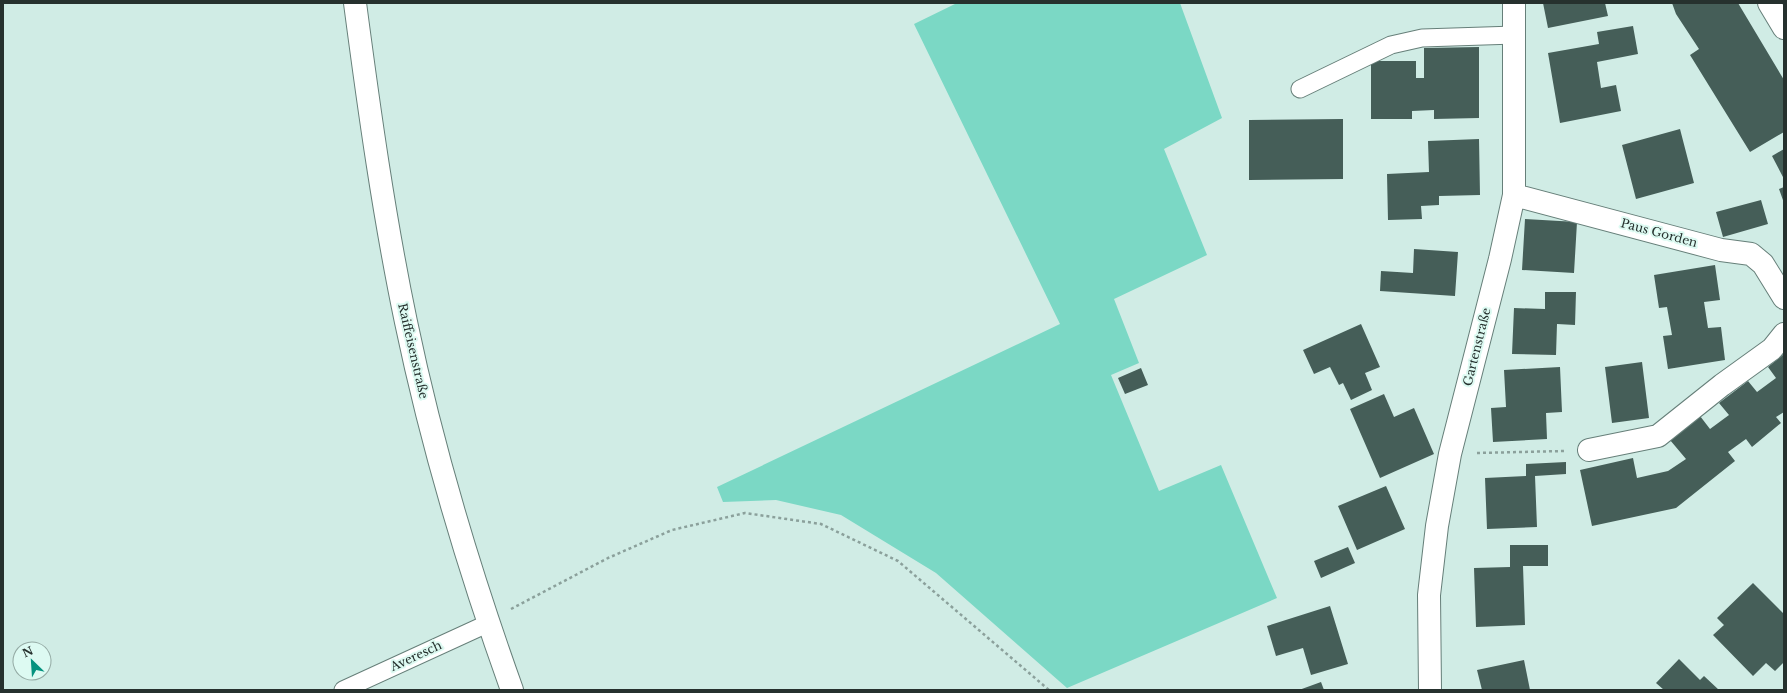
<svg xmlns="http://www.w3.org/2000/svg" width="1787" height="693" font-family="'Libre Baskerville',serif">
	<rect width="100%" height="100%" fill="#d0ece5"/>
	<path fill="#7bd8c5" d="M957,3H1180L1222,118L1164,149L1207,255L1114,299L1139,363L1111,375L1159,491L1221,465L1277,598L1067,688L936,573L841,515L776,500L723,502L717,487L1060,324L914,24Z"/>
	<path fill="#455e58" d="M1543,3H1605L1608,16L1548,28Z
		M1672,3H1738L1784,80V132L1750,152L1690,55L1699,49L1676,14Z
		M1633,26L1638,54L1597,62L1601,88L1616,85L1621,111L1560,123L1548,53L1599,44L1597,32Z
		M1479,47V118L1434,119V110L1412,111V119H1371V61H1416V78H1424V48Z
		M1343,119V179L1249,180V120Z
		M1680,129L1694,183L1636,199L1622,145Z
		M1479,139L1480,195L1439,196V205L1421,206L1422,219L1388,220L1387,174L1429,172L1428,141Z
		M1784,149V179L1772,156Z
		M1784,187V203L1779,189Z
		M1761,200L1768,224L1723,237L1716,212Z
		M1525,219L1577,222L1574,273L1522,270Z
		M1414,249L1458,252L1455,296L1380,291L1381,271L1413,273Z
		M1715,265L1720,300L1704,302L1708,328L1721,327L1725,360L1668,369L1663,336L1672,335L1667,307L1659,308L1654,275Z
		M1545,292H1576L1575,325L1557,324L1556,355L1512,354L1514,308L1545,309Z
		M1361,324L1380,367L1365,373L1372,390L1351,400L1343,383L1339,385L1330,367L1314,374L1303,350Z
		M1784,354V412L1776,417L1781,423L1752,447L1746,439L1728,452L1735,461L1676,508L1592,526L1580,470L1633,458L1637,478L1668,471L1686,459L1670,440L1700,416L1710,429L1729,415L1719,403L1748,381L1757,392L1776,378L1768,367Z
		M1642,362L1649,418L1612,423L1605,367Z
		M1560,367L1562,412L1546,413L1547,439L1493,442L1491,408L1506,407L1504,370Z
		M1141,368L1148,385L1125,394L1118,378Z
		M1384,394L1394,417L1414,408L1434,454L1380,478L1350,409Z
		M1566,462V474L1535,476L1537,527L1487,529L1485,478L1526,476V464Z
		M1386,486L1405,529L1357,550L1338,506Z
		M1510,545H1548V566H1523L1525,625L1476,627L1474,568L1510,567Z
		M1348,547L1355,563L1321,578L1314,561Z
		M1753,583L1784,614V662L1775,671L1766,663L1753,676L1713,635L1724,625L1717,618Z
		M1330,606L1348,664L1311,675L1303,648L1276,656L1267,626Z
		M1679,659L1700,680L1704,676L1719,690H1664L1656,683Z
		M1524,660L1530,690H1482L1477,670Z
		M1321,682L1324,690H1299Z"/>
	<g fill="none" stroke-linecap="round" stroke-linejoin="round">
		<defs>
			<path id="lane" d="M1300,89L1391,45L1422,38L1515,35
				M343,690L489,623"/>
			<path id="street" d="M1769,3L1784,28
				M1514,195L1721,250L1751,254L1763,264L1784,298
				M1589,450L1658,436L1722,385L1772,349L1784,334
				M1430,690L1429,595L1437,526L1450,454L1500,259L1514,195V3"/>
			<path id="secondary" d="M355,3C369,109 384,217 406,322C432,447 469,570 512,690"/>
		</defs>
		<use href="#lane" stroke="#667f79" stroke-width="19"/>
		<use href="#street" stroke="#667f79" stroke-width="24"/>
		<use href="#secondary" stroke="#667f79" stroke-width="24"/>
		<path stroke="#8ba09b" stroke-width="2.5" stroke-dasharray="3 3" stroke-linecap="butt" d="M1477,453L1564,451
			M511,609L608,558L672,530L745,513L821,524L898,561L1049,690"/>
		<use href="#lane" stroke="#fff" stroke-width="17"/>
		<use href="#street" stroke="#fff" stroke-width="22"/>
		<use href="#secondary" stroke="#fff" stroke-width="22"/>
	</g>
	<g text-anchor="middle" stroke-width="4" stroke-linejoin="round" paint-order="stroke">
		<g font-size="12" fill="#26312e" stroke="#ddfaf2">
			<text transform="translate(1659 233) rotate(15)" y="4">Paus Gorden</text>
			<text transform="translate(1477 347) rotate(-76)" y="4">Gartenstraße</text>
			<text transform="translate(413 351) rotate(77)" y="4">Raiffeisenstraße</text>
			<text transform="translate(416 656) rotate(-25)" y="4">Averesch</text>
		</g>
	</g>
	<rect width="1787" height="693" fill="none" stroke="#26312e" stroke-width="8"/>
	<g transform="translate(32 661) rotate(335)"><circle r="19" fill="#ddfaf2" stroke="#94aaa4"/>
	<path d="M0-3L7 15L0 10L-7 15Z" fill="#05937f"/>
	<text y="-6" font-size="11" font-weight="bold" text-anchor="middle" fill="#26312e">N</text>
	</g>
</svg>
